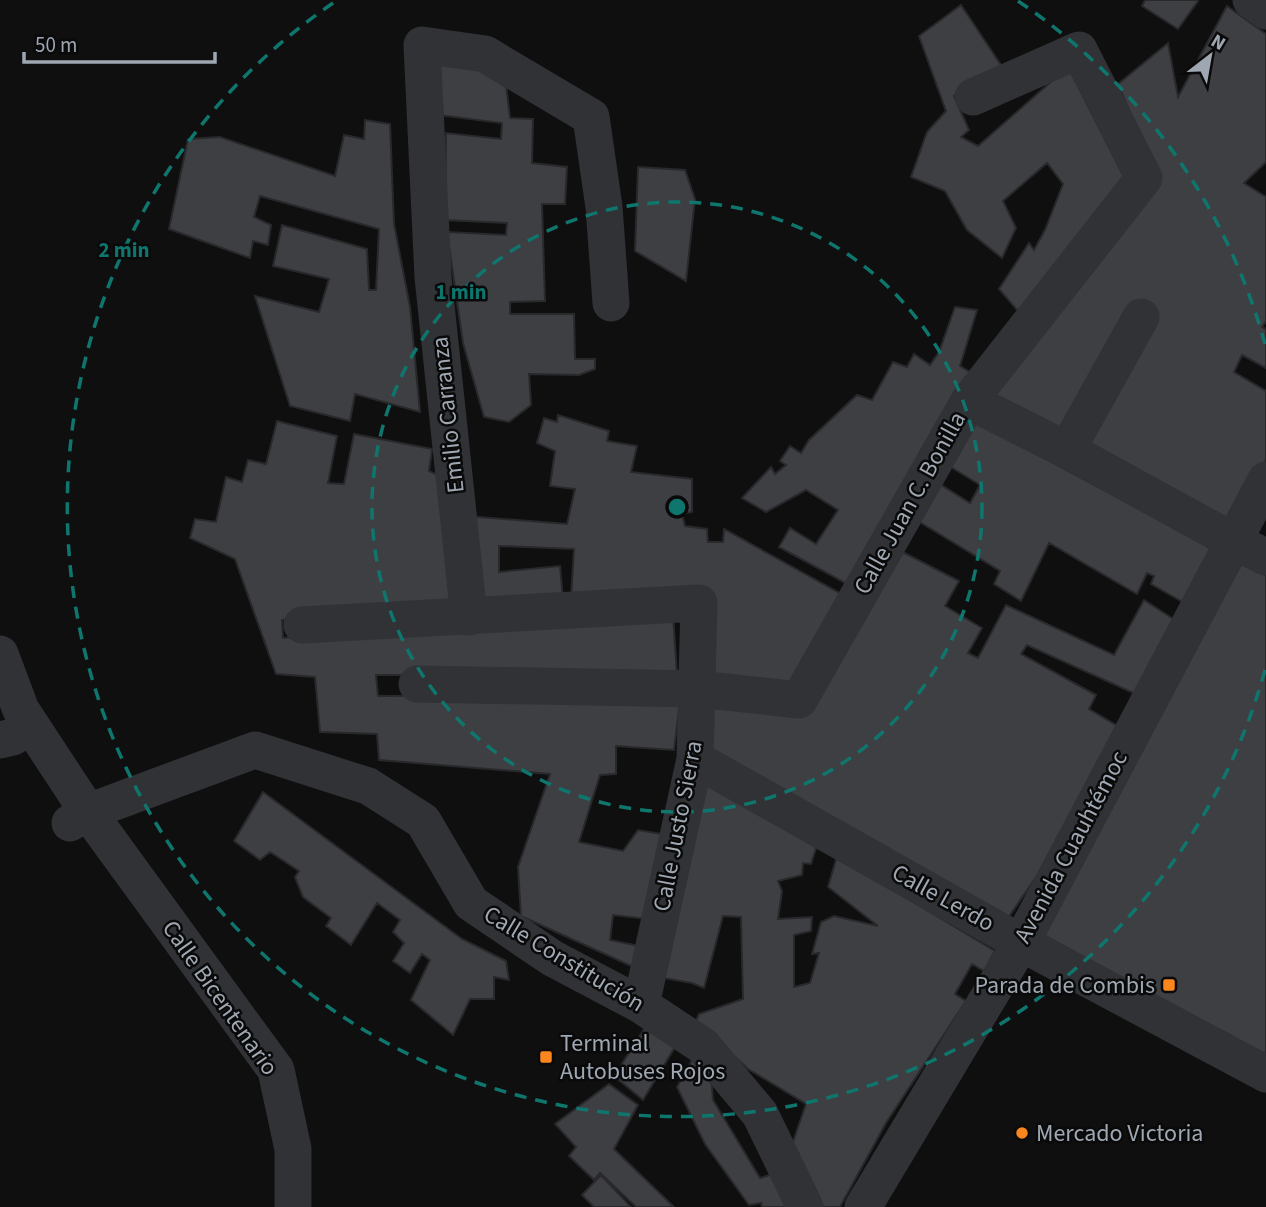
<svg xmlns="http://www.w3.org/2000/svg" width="1266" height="1207" font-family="'Source Sans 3',sans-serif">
  <rect width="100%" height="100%" fill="#0f0f10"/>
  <path fill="#3e3f43" stroke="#29292c" stroke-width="2" d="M1145,0H1197L1198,1L1178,29L1142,6Z
    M961,5L1001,65L954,96L969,130L961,137L978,146L1070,65L1129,181L1024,318L999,289L1029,243L1034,250L1045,230L1063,184L1047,163L1003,201L1016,228L1002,258L967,230L945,191L911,177L927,132L946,111L919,36Z
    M1227,6L1266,34V162L1244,183L1266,197V321L1262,327L1266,329V368L1242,355L1234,372L1266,391V460L1225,530L985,398L1156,175L1118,84L1168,43L1178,97Z
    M430,52L504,68L510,118L533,119L532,163L567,167L565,204H542L545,301L510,302V314H574L575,359H595V369L579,375L529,374L531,405L509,422L484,417L463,343L447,232L506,235L507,223L445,220L446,133L501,139L502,123L439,115Z
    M365,120L390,124L394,224L410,307L420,412L355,394L350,421L290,406L255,296L319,312L329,279L273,266L282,225L367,249L369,290H376L379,229L260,196L254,217L271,225L268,245L253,241L250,258L169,229L188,139L220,137L335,176L344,135L364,139Z
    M638,167L685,170L695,199L686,281L635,251Z
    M955,307L977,310L960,366L975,375L847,584L779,547L790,528L816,544L838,510L806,490L766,512L742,498L771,467L775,474L786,465L780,461L790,446L801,453L809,440L857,395L872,400L893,362L907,367L914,354L930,365L939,352Z
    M558,415L609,431L607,441L637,446L631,472L692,479V512L682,514L685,526L707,529L708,542H723L724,529L843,595L794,689L707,679L705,601L571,599L574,549L499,546V572L560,566L563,600L475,606L466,516L567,524L575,489L550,486L555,451L537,443L544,418L557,422Z
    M967,417L1217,550L1186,604L1151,584L1154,576L1147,573L1137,594L1049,543L1021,601L994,584L1000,571L908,515L930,478L970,503L980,485L941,461Z
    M277,421L337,436L328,483L344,484L354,434L432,449L429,471L444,478L462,605L282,620L283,638L398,628L673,614L677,675H376L378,696L681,694L674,750L616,746V774L600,775L579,842L623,851L638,830L668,835L648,919L613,915L610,940L644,947L638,969L521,916L518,867L550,774L379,760L377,734L320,732L315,677L276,674L235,559L190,538L195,519L216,522L226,477L242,482L248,460L266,464Z
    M891,546L959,581L945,606L982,628L968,653L978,658L1006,605L1114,655L1144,600L1178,622L1140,696L1027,645L1021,654L1096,695L1089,709L1121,728L1074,822L1008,918L706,753L712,700L803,711Z
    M1228,558L1266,575V1056L1032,929Z
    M702,781L817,845L811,864L803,863L802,875L778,881L782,891L778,919L812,917L811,931L794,935V987L810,983L819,953L812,954L821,922L834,916L878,926L828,887L837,856L995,951L984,971L972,964L955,994L966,1001L886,1123L840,1207H816L787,1159L806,1104L748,1069L696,1021L699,1014L743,999L741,917L723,916L704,988L692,983L652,976Z
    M263,792L462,939L506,961L509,980L494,977V999H470L453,1035L411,1000L430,960L422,954L410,973L393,961L404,943L393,932L400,920L377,903L351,945L326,926L331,918L303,897L295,877L299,871L270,852L260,860L234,841Z
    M646,1026L675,1047L643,1100L614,1076Z
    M692,1060L711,1076L713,1100L760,1178L780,1172L797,1207H762L761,1203L749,1205L705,1144L677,1087Z
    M609,1084L638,1105L614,1149L674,1207H636L600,1173L594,1180L569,1156L576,1147L555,1124Z
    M601,1175L631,1207H594L582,1195Z"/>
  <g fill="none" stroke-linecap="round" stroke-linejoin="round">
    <path stroke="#303235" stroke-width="37" d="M1251,0L1266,11
      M969,401L1067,450L1233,541L1266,557
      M1067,450L1141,317
      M469,617L433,277L422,45L485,54L591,117L604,207L611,303
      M302,625L699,603L695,759L641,1005
      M0,654L21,710L88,812L276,1070L293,1149V1207
      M417,684L698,689L799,700L969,401L1144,178L1079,50L973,97
      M0,740L13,737
      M695,759L1021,943L1266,1074
      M70,823L88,812L255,750L368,786L423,821L471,903L552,958L641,1005L703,1046L760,1114L805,1207
      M863,1207L1021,943L1266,480"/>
  </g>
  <g fill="none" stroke="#0f766e" stroke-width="3.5" stroke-dasharray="12 9">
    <circle cx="677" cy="507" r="305"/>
    <path d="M1265 670A610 610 0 1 1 336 1M1018 1A610 610 0 0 1 1265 344"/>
  </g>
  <g fill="#fa861d" stroke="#0a0a0b" stroke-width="2.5">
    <rect x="1162" y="978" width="14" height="14" rx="3.5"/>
    <rect x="539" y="1050" width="14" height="14" rx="3.5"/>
    <circle cx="1022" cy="1133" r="7"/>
  </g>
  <g text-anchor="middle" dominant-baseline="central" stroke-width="5" stroke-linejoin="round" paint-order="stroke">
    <g font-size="24" fill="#9fa8b2" stroke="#0a0a0b">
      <text transform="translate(448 415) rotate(-96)">Emilio Carranza</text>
      <text transform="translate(910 503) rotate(-61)">Calle Juan C. Bonilla</text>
      <text transform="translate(678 826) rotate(-79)">Calle Justo Sierra</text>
      <text transform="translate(1071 847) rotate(-62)">Avenida Cuauhtémoc</text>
      <text transform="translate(943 898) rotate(29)">Calle Lerdo</text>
      <text transform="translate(564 959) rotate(31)">Calle Constitución</text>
      <text transform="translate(220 998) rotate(55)">Calle Bicentenario</text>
    </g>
    <g font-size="24" fill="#9fa8b2" stroke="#0a0a0b" text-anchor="start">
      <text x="1155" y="985" text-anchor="end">Parada de Combis</text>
      <text x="560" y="1043">Terminal<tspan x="560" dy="28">Autobuses Rojos</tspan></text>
      <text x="1036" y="1133">Mercado Victoria</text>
    </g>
  </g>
  <circle cx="677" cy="507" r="10" fill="#0f766e" stroke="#0a0a0b" stroke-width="3.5"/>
  <g font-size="21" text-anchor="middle" font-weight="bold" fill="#0f766e" stroke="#0a0a0b" stroke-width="5" stroke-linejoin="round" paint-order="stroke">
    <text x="124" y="257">2 min</text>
    <text x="461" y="299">1 min</text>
  </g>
  <g transform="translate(1210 56) rotate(31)" stroke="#0a0a0b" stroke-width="5" paint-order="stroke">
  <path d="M0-5L12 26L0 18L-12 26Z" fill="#9fa8b2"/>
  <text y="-10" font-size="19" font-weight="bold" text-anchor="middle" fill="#9fa8b2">N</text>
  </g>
  <path d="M24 52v10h191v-10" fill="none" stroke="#9fa8b2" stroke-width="3.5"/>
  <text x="35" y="52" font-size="21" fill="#9fa8b2" stroke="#0a0a0b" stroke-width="5" paint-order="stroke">50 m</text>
</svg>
